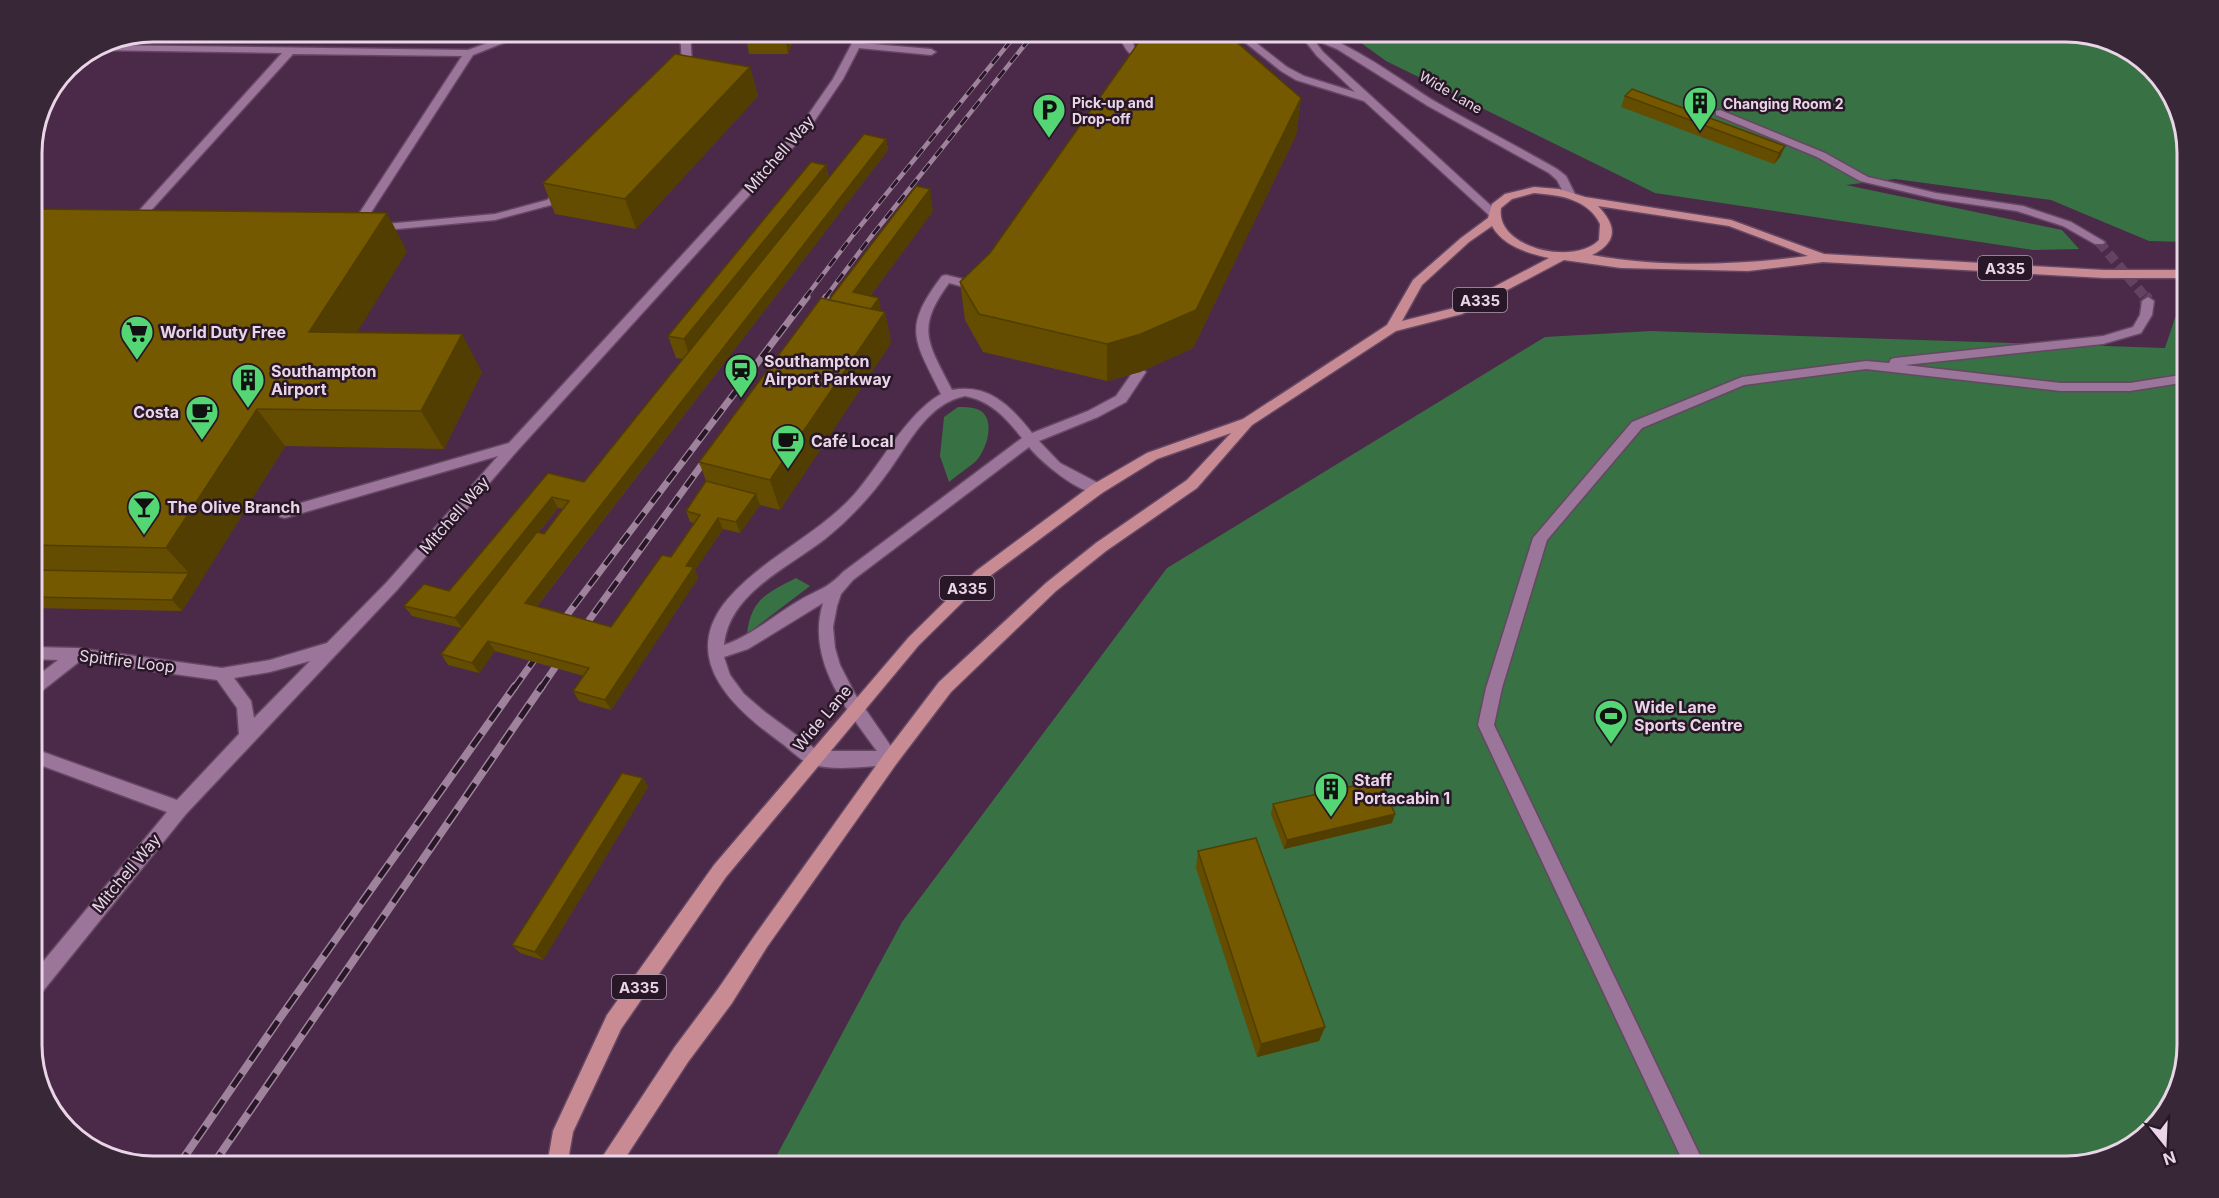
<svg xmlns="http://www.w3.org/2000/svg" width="2219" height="1198" font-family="Inter,sans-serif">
  <rect width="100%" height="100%" fill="#4b2949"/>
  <path fill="#387143" d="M1346,32H2066L2120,44L2167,86L2187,146V242L2149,241L2051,200L1895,179L1846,185L2062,230L2079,249L2033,250L1655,193L1386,61Z
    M2187,299V1045L2175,1099L2133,1146L2066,1166H771L902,922L1167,568L1545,337L1651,331L2165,348L2175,318Z
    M958,407C965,407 975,407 981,411C996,422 986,451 975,462C967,469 957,475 949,482L940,456L944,417Z
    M796,578L810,586L747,634C751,599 767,593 796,578Z"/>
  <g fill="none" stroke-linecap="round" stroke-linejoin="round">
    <path stroke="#634361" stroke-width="10" stroke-dasharray="10 5" stroke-linecap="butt" d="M2099,242L2146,298"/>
    <path stroke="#634361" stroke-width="14" stroke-dasharray="14 7" stroke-linecap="butt" d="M2144,297L2148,301"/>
    <g stroke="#644763" stroke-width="3">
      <path id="minor" d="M518,32H531L473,55L359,231L355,232L349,229L462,56L293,54L137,226H129L127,224L282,53L93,50L100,45L468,50Z
        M680,32H690L692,64L679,75L674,72L682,63Z
        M858,32H867L861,43L931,49L936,52L931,55L859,48L843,79L807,132L518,450L397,590L186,814L39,996L32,998V975L167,812L32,762V748L177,800L239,734L237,708L217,680L80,661L38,694L32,696V680L58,660L32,659V647L77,648L222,668L270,660L327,643L387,582L498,456L285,518L280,517L278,513L280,509L509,443L799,128L833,79ZM310,661L254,718L251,701L234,678L270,672Z
        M1120,32H1128L1135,48L1153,57V61C1135,63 1121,49 1120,32Z
        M1232,32H1242L1287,67L1304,76L1355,92L1317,56L1298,32C1333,28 1404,83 1436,102C1476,125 1517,146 1557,169L1566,176L1575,194L1569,197L1565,196L1557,180L1549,173L1428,106L1337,49L1313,39L1323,52L1500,214L1498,216H1490L1364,101L1296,80L1281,71Z
        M90,52L89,56L62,83L56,84L67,67Z
        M1720,110L1825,153L1868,177L1936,193L2023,206L2071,222L2105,242L2103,244H2095L2063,226L2017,211L1936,199L1860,181L1817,157L1716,115V111Z
        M565,185L571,188L555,204L495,220L375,231L369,228L375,225L495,214L547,200Z
        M946,275L983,284L985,287L979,291L949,283C915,329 928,343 952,390C988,383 1011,406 1032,433L1088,411L1116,396L1135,369L1140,368L1146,372L1126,402L1098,417L1039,441L1060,463L1102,485L1104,489L1102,493C1083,498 1040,461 1029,447L853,580L841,594L837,606L833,627L835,648L840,665L855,694L899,758L897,763L891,765C867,766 837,771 813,765C801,762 790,749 780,742C736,710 681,662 723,605C756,562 811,539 849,500C879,469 904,415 941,394C914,339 902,329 942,276ZM965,396C991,401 1006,418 1022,438L843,572C827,589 819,589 800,600C774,615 753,635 724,645C729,593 789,567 825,539C850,519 873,494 891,468C910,441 929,403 965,396ZM823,603C806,659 845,708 877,751H818L765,712L744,694L730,675L724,657L748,649Z
        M2148,297L2154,301L2152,315L2141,333L2103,344L1905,365L2061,383H2130L2187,374V382L2130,391H2061L1866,369L1744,385L1642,428L1547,540L1502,688L1494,725L1705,1166H1685L1478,725L1486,688L1533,538L1632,422L1742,377L1866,361L1889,363L1891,359L1895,358L2103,336L2133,327L2140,315L2142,301Z"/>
    </g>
    <g stroke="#644763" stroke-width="3">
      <path id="major" d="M1534,187L1559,189L1585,197L1731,220L1824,254L2104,270H2187V278H2104L1823,262L1748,271L1621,268L1564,260L1462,314L1396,331L1252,425L1197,488L1106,551L1056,591L951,692L897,763L767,947L732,1003L688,1062L620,1166H598L601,1159L674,1048L718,989L755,935L885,753L939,682L1046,583L1096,543L1187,480L1231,433L1157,459L1102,493L986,579L919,645L726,877L621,1029L573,1132L567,1166H547L553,1131L607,1015L714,865L909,637L976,571L1092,485L1147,453L1243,419L1387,325L1413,280L1461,238L1488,218L1492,204L1505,194ZM1534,193C1560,195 1588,199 1600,224L1599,240C1574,266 1495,248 1501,208L1512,199ZM1598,206L1729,226L1808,256C1737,265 1663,268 1592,255C1618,242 1617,226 1598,206ZM1492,226C1503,246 1527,253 1549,258L1454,308L1402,321L1422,285L1469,242Z"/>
    </g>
    <use href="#minor" fill="#9c759a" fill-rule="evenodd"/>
    <use href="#major" fill="#c98b93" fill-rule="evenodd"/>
    <g stroke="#9f839d" stroke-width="4.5">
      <path id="rail-far2" d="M805,298L853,235L1018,32
        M825,298L870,238L1035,32"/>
    </g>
    <g stroke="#9f839d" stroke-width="7">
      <path id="rail-far1" d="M815,312L826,297
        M558,627L807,297
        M579,634L711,452
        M514,688L542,649
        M541,688L565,653"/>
    </g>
    <g stroke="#9f839d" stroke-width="8">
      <path id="rail" d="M178,1166L282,1015L515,686
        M212,1166L542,686"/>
    </g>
    <use href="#rail-far2" stroke="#281827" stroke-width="3" stroke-dasharray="10" stroke-linecap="butt"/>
    <use href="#rail-far1" stroke="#281827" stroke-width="4.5" stroke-dasharray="13" stroke-linecap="butt"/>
    <use href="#rail" stroke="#281827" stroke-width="5" stroke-dasharray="16" stroke-linecap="butt"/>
  </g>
  <path fill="#644d00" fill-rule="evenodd" d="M751,32H794L795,36L788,54H749L747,43Z
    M750,67L758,96L636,229L555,214L543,183Z
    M1625,96L1785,146L1780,157L1774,164L1621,107Z
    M1301,98L1296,135L1193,348L1140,372L1107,381L983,352L965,320L960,282L990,253Z
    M886,139L888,150L537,606L611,627L671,557L694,523L690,522L686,511L706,481L699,462L829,300L933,211L870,296L881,311L885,312L891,343L780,510L760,505L740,533L723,529L695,570L698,578L611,710L579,701L573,691L584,676L495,651L479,673L448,665L441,654L461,628L412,616L404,606L449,591L548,473L584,482L683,359L676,358L668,336L826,165L829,179ZM558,508L563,509L544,534L539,532Z
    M32,209L407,251L356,333L482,372L444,449L285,446L182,611L32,608Z
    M643,778L648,787L543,960L520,953L512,945Z
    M1273,804L1392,823L1284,849L1271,814Z
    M1198,851L1325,1027L1319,1041L1257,1057L1196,868Z"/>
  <path fill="#513e00" d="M790,32H794L795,36L788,54L786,43Z
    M750,67L758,96L636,229L625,199Z
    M1301,98L1296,135L1193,348L1140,372L1107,381V344Z
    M886,139L888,150L531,613L525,603Z
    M1785,146L1780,157L1774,164L1779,153Z
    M826,165L830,187L691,361L684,339Z
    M930,189L933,211L857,313L853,292Z
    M387,213L407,251L334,370L309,332Z
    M879,298L882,316L885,312L891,343L780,510L770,480L866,316Z
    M462,334L482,372L444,449L421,411Z
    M257,409L285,446L182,611L172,600L189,573L166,548Z
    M756,494L760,505L740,533L736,522Z
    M552,497L558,508L462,628L455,618Z
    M718,518L723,529L695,570L698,578L611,710L605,700L686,566Z
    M488,641L495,651L479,673L472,663Z
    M643,778L648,787L543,960L535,952Z
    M1395,814L1392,823L1284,849L1287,840Z
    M1325,1027L1319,1041L1257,1057L1261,1044Z"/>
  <path fill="#745900" stroke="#513e00" stroke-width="1.5" d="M751,32H790L786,43H747Z
    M1146,32H1225L1301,98L1196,310L1141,334L1107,344L979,314L960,282L990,253Z
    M675,54L750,67L625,199L543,183Z
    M1632,89L1785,146L1779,153L1625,96Z
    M864,134L886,139L525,603L611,627L662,555L671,557L700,515L686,511L706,481L756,494L736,522L718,518L686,566L694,567L605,700L573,691L589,668L488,641L472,663L441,654L537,532L544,534L569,501L552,497L455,618L404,606L424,584L449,591L548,473L584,482Z
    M811,162L826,165L684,339L668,336Z
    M916,186L930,189L853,292L879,298L871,309L829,300Z
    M32,209L387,213L309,332L462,334L421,411L257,409L166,548L32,545Z
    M821,298L885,312L770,480L699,462Z
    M32,570L189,573L172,600L32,597Z
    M622,773L643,778L535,952L512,945Z
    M1380,780L1395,814L1287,840L1273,804Z
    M1256,838L1325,1027L1261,1044L1198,851Z"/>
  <defs>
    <g id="building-pin" transform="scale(1.725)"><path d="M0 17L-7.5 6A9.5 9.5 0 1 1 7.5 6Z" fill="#53d673" stroke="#281827"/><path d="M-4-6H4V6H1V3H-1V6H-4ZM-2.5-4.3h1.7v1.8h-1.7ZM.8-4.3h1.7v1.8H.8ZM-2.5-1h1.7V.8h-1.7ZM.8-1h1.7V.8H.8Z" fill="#111"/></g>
    <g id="parking-pin" transform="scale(1.725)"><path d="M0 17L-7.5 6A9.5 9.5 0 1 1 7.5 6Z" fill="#53d673" stroke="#281827"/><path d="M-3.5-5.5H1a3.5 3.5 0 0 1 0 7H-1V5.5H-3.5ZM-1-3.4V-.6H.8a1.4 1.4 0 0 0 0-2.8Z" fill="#111"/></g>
    <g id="supermarket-pin" transform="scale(1.725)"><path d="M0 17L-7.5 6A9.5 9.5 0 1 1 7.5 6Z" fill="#53d673" stroke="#281827"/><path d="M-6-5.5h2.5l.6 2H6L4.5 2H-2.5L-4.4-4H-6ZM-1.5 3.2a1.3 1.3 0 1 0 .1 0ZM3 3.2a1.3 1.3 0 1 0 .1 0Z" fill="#111"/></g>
    <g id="station-pin" transform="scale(1.725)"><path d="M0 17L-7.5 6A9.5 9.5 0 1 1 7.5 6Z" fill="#53d673" stroke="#281827"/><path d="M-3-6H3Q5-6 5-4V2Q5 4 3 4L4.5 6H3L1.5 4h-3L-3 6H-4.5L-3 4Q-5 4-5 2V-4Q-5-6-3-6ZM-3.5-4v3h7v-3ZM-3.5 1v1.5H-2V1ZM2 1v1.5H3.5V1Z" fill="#111"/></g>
    <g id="cafe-pin" transform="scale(1.725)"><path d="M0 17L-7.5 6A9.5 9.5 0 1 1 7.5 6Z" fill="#53d673" stroke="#281827"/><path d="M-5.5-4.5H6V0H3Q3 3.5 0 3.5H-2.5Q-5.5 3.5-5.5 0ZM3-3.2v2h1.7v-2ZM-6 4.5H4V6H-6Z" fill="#111"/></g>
    <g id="bar-pin" transform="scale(1.725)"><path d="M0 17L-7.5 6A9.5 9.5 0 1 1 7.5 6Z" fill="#53d673" stroke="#281827"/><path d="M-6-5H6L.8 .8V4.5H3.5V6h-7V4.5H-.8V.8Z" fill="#111"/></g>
    <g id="stadium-pin" transform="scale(1.725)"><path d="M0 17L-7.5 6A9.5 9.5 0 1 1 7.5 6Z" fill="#53d673" stroke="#281827"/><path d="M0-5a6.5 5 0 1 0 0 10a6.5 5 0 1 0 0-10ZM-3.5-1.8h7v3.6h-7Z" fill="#111"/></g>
  </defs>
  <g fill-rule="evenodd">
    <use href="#building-pin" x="1700" y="103"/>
    <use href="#parking-pin" x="1049" y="110"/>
    <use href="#supermarket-pin" x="137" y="332"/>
    <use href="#station-pin" x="741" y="370"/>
    <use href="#building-pin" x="248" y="380"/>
    <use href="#cafe-pin" x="202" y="412"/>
    <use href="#cafe-pin" x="788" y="441"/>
    <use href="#bar-pin" x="144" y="507"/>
    <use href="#stadium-pin" x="1611" y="716"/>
    <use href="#building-pin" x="1331" y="789"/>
  </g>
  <g text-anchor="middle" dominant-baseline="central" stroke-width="5" stroke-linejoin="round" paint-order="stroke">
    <g font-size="14" fill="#ead5e8" stroke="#281827">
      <text transform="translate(1451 92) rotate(30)">Wide Lane</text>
    </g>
    <g font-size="14" font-weight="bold" fill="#ead5e8" stroke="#281827" text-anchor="start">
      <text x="1072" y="102">Pick-up and<tspan x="1072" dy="16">Drop-off</tspan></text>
      <text x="1723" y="103">Changing Room 2</text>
    </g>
    <g fill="#281827" stroke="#b09cae" stroke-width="1.5">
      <rect x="1978" y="256" width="54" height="24" rx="4.5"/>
      <rect x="1453" y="288" width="54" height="24" rx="4.5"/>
      <rect x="940" y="576" width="54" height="24" rx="4.5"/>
      <rect x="612" y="975" width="54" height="24" rx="4.5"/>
    </g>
    <g font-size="15" font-weight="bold" fill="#ead5e8">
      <text x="2005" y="268">A335</text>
      <text x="1480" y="300">A335</text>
      <text x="967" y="588">A335</text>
      <text x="639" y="987">A335</text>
    </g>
    <g font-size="16" fill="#ead5e8" stroke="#281827">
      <text transform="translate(779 154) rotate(-49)">Mitchell Way</text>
      <text transform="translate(454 515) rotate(-49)">Mitchell Way</text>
      <text transform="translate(127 661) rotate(7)">Spitfire Loop</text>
      <text transform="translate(822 718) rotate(-50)">Wide Lane</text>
      <text transform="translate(126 873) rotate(-50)">Mitchell Way</text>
    </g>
    <g font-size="16" font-weight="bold" fill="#ead5e8" stroke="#281827" text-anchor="start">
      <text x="160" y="332">World Duty Free</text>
      <text x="764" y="361">Southampton<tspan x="764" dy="18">Airport Parkway</tspan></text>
      <text x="271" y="371">Southampton<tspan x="271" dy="18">Airport</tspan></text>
      <text x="179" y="412" text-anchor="end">Costa</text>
      <text x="811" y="441">Café Local</text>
      <text x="167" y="507">The Olive Branch</text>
      <text x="1634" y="707">Wide Lane<tspan x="1634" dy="18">Sports Centre</tspan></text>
      <text x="1354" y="780">Staff<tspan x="1354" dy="18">Portacabin 1</tspan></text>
    </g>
  </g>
  <path d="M0 0H2219V1198H0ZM153 42H2066A111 111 0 0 1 2177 153V1045A111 111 0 0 1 2066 1156H153A111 111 0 0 1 42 1045V153A111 111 0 0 1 153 42Z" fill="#382736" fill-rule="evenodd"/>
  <path fill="none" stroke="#ead5e8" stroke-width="3" d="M153 42H2066A111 111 0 0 1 2177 153V1045A111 111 0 0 1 2066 1156H153A111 111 0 0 1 42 1045V153A111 111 0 0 1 153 42Z"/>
  <g transform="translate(2165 1144) rotate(162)" stroke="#281827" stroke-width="4.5" paint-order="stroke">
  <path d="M0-4.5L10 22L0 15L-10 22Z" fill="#ead5e8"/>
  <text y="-9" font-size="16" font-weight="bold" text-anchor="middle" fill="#ead5e8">N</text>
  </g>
</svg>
